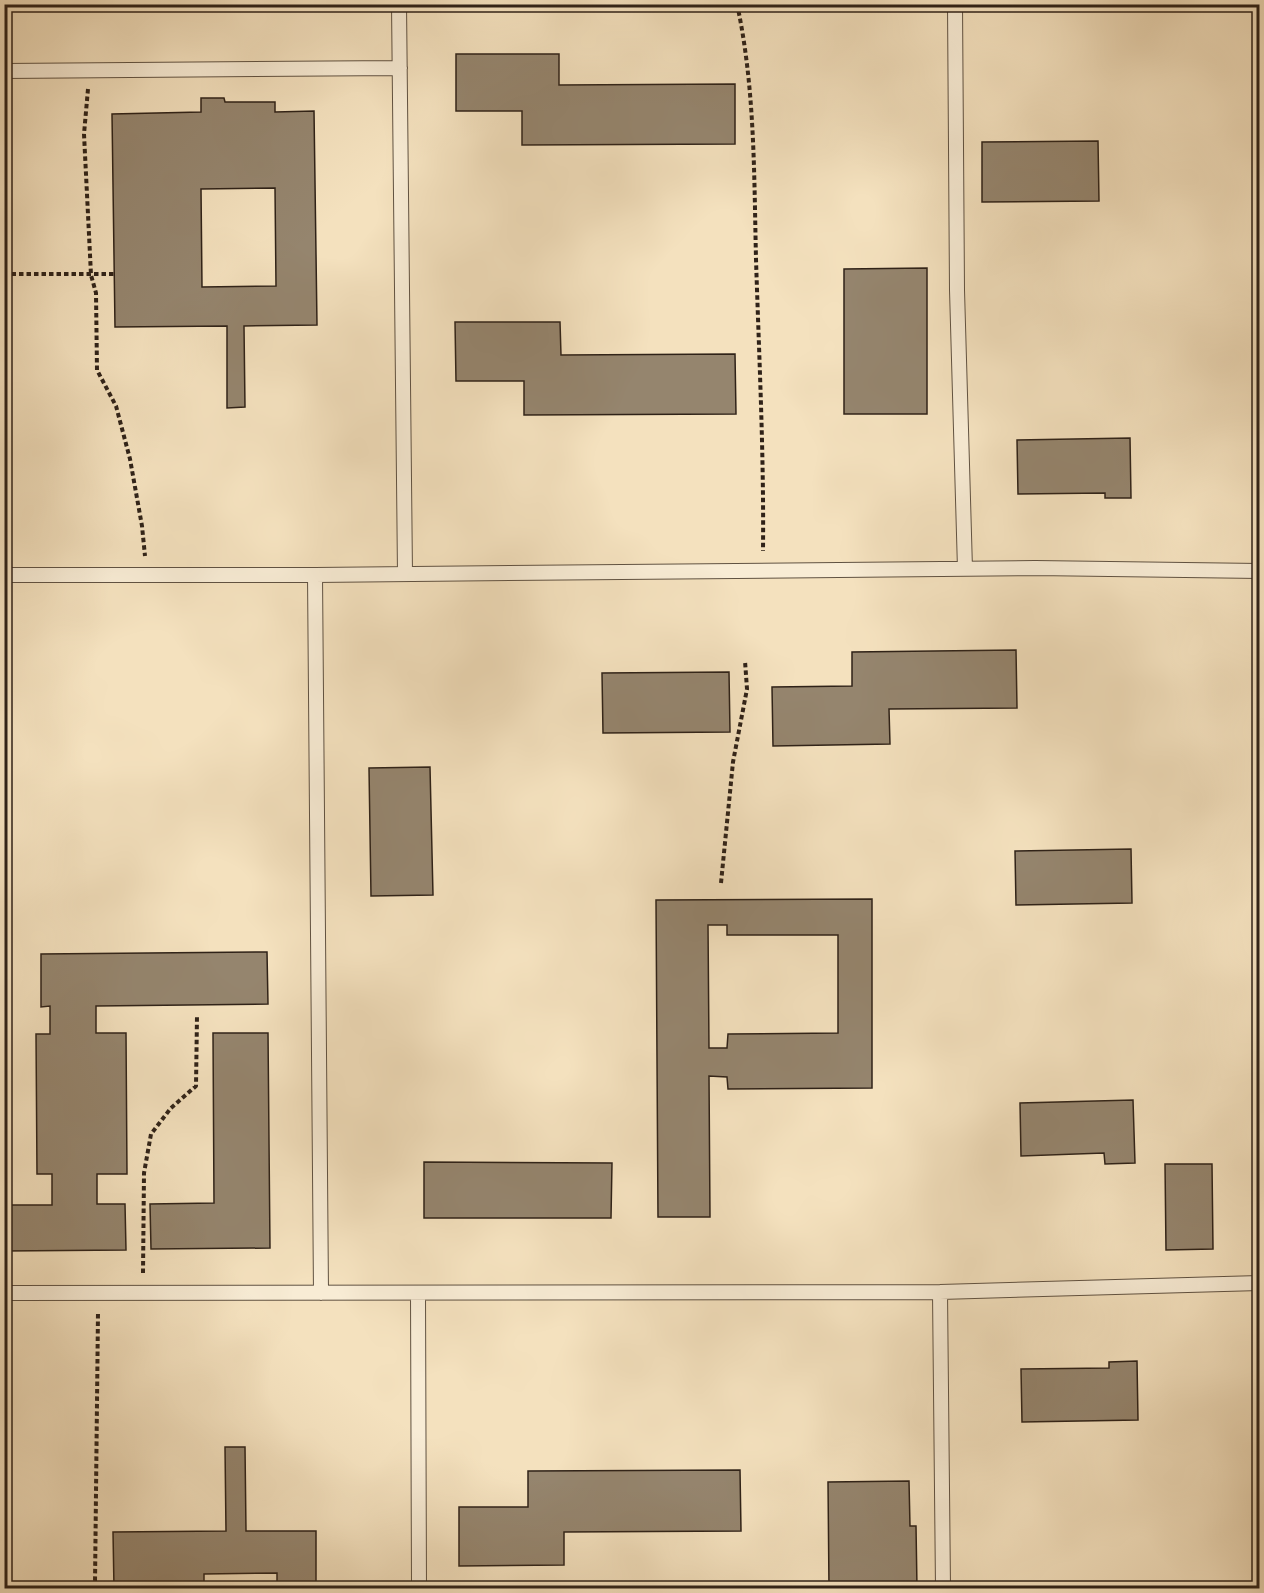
<svg xmlns="http://www.w3.org/2000/svg" width="1264" height="1593" font-family="'IM FELL Double Pica',serif">
  <rect width="100%" height="100%" fill="#f4e1be"/>
  <filter id="stains"><feTurbulence type="fractalNoise" baseFrequency=".00333" numOctaves="4"/><feColorMatrix values="0 0 0 0 .2 0 0 0 0 .09 0 0 0 0 .02 0 0 0 .5 -.17"/></filter>
  <radialGradient id="worn" r=".72"><stop offset=".6" stop-color="#630" stop-opacity="0"/><stop offset="1" stop-color="#630" stop-opacity=".3"/></radialGradient>
  <path fill="#95856e" stroke="#2f2218" stroke-width="1.5" fill-rule="evenodd" d="M456,54H559V85L735,84V144L522,145V111H456Z
    M201,98H224L225,102H275V112L314,111L317,325L244,326L245,407L227,408V326L115,327L112,114L201,112ZM275,188L276,286L202,287L201,189Z
    M1098,141L1099,201L982,202V142Z
    M927,268V414H844V269Z
    M455,322H560L561,355L735,354L736,414L524,415V381H456Z
    M1130,438L1131,498H1105V493L1018,494L1017,440Z
    M1016,650L1017,708L889,709L890,744L773,746L772,687L852,686V652Z
    M729,672L730,732L603,733L602,673Z
    M430,767L433,895L371,896L369,768Z
    M1131,849L1132,903L1016,905L1015,851Z
    M872,899V1088L728,1089L727,1077L709,1076L710,1217H658L656,900ZM708,925H727V935H838V1033L728,1034L727,1048H709Z
    M267,952L268,1004L96,1006V1033H126L127,1174H97V1204H125L126,1250L4,1251V1205H52V1174H37L36,1034H50V1006L41,1007V954Z
    M213,1033H268L270,1248L151,1249L150,1204L214,1203Z
    M1133,1100L1135,1163L1105,1164L1104,1153L1021,1156L1020,1103Z
    M424,1162L612,1163L611,1218H424Z
    M1165,1164H1212L1213,1249L1166,1250Z
    M1137,1361L1138,1420L1022,1422L1021,1369L1109,1368V1362Z
    M225,1447H245L246,1531H316V1588H277V1573L204,1574V1588H114L113,1532L226,1531Z
    M740,1470L741,1531L564,1532V1565L459,1566V1507H528V1471Z
    M909,1481L910,1526H916L917,1588H829L828,1482Z"/>
  <g fill="none" stroke-linecap="round" stroke-linejoin="round">
    <g stroke="#605242" stroke-width="16">
      <path id="service" d="M399,4L405,574
        M955,4L957,290L965,569
        M4,71L400,68
        M4,575H315L1035,568L1260,571
        M315,575L321,1293
        M940,1292L943,1588
        M4,1293L940,1292L1260,1283
        M418,1293L419,1588"/>
    </g>
    <path stroke="#2f2218" stroke-width="4" stroke-dasharray="4.5 3" stroke-linecap="butt" d="M737,4C755,87 754,174 756,259C759,356 764,454 763,551
      M88,89L84,134L91,275L96,293L97,370L116,406L130,459L142,526L145,556
      M4,274H114
      M721,883L733,762L747,689L745,661
      M143,1273L144,1173L151,1134L171,1108L196,1086L197,1016
      M93,1588L95,1583L98,1312"/>
    <use href="#service" stroke="#f8ecd5" stroke-width="14"/>
  </g>
  <rect width="1264" height="1593" fill="none" stroke="#f4e1be" stroke-width="24"/>
  <rect x="6" y="6" width="1252" height="1581" fill="none" stroke="#2f2218" stroke-width="3"/>
  <rect x="12" y="12" width="1240" height="1569" fill="none" stroke="#2f2218" stroke-width="1.5"/>
  <rect width="100%" height="100%" filter="url(#stains)"/>
  <rect width="100%" height="100%" fill="url(#worn)"/>
</svg>
